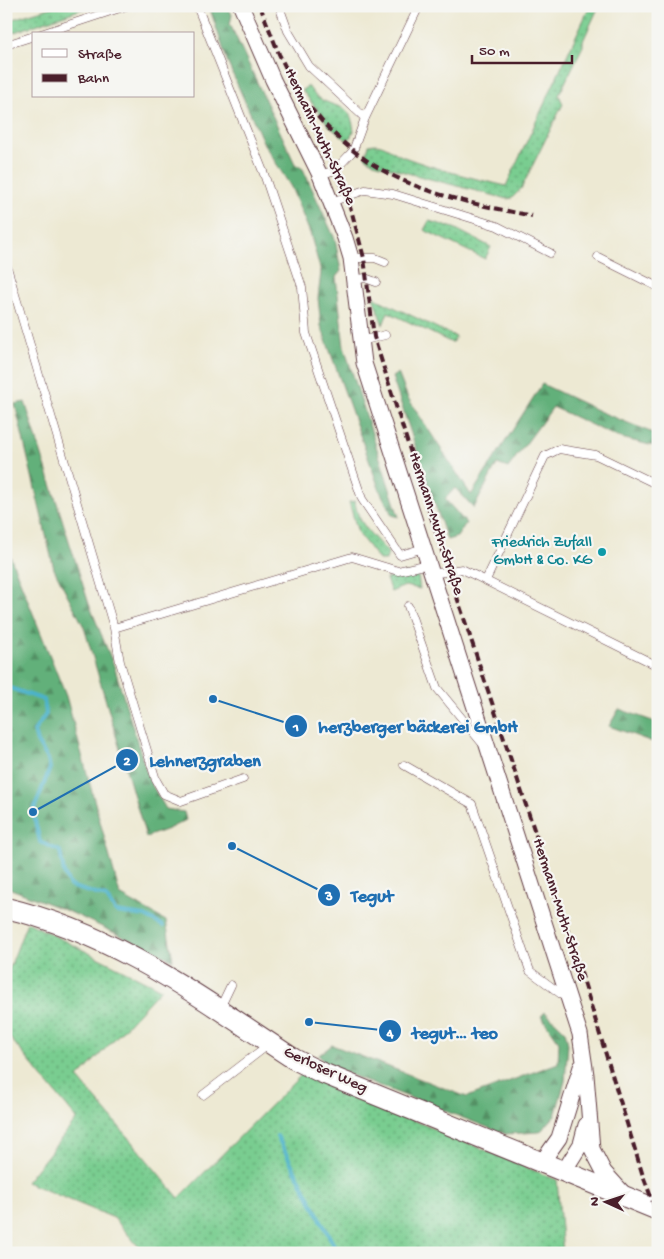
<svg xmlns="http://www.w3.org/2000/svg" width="664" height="1259" font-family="'Gochi Hand',sans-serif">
  <defs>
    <pattern id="grass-dots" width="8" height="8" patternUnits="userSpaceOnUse" patternTransform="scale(1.25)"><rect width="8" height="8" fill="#79cd90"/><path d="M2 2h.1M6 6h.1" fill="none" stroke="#65a676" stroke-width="1.8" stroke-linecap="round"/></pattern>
    <pattern id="forest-firs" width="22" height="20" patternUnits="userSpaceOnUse" patternTransform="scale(1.25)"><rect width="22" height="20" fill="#62b07a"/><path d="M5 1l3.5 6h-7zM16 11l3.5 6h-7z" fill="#538f64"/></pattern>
  </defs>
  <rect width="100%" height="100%" fill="#f6f6f2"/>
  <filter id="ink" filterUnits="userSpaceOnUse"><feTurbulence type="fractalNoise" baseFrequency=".02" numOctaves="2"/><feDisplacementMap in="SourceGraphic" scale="10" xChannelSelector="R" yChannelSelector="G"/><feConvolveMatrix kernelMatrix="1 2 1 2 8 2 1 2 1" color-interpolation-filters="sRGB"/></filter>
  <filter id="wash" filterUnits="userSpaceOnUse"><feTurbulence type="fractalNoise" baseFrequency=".0096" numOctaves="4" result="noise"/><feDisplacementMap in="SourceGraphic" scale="20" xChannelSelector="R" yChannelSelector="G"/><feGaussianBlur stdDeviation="1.12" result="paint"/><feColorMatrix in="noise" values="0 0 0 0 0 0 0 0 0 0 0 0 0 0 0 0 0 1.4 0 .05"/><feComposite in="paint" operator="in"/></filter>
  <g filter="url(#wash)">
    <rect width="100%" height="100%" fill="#ede9d3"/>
    <path fill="url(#grass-dots)" stroke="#62765e" d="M56,6H91L6,35V21Z
      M590,6H599L583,41V46L559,95L563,104L521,189L512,198L507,199L411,174L374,163L365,157L369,145C384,141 391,152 404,157C436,169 472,178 506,186Z
      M308,86C311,90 315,96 319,98C340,111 350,101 354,131L348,141L330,127L302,90Z
      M429,221L454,228L491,247L485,259L424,230Z
      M373,297L456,337L452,343L388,312L383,325Z
      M355,501C357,524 374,536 388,553L386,560H379L358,533L349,502Z
      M406,573L418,576L420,589L405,586L391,592L386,579Z
      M27,922L161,989L78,1078L179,1198L302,1074L557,1180L563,1253H144L114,1218L26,1182L77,1119L6,1033V978Z"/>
    <path fill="url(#forest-firs)" stroke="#566852" d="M209,6H228L232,15L230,24L295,164L303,169L335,239L341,271L336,277L344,347L399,517L392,515L380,491L321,326L318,298L321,272L310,233L291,187L264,144L229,66Z
      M398,373L408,398L471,495L542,384L601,412L658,435V447L617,437L553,407L508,468L497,464L474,508L455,488L445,499L466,523L457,537L447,540L392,377Z
      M25,402L89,604L114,666L149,780L166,809L184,812L186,820L168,829L146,837L84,627L54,569L15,404Z
      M6,546L66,696L120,895L166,921L173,960L70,912L6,887Z
      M619,709L658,723V744L609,726Z
      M545,1012L565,1031L568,1044L565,1081L555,1116L540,1132L505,1134L325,1065L319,1055L332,1045L467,1097L558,1063L559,1042L541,1016Z"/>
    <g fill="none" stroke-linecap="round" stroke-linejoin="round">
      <path stroke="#4cb2ca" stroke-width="4" d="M6,684L10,688L44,700L46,714L34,731L37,742L48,759L50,768L33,812L40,842L60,851L64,873L70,886L106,897L116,912L145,916L163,926
        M277,1136L338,1253"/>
    </g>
  </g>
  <g filter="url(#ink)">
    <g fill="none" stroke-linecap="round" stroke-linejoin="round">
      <g stroke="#623d44" stroke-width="9">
        <path id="lane" d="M197,6L264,174L302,287L306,333L362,499L400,555L424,548
          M279,6L288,31L309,66L365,118
          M41,34L126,6
          M6,45L34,36
          M320,175L335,170L353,151L365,118L419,6
          M331,202L365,190L393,194L497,226L550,253
          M598,257L658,287
          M351,258H375L385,262
          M6,264L114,628L120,662L156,780L164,794L181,801L243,779
          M353,280L365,278L376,282
          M361,341L385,335
          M432,574L462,569L658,666
          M486,580L545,456L559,449L596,455L658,485
          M408,606L437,688L482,743
          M114,628L352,557L398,571L429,564
          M404,765L472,804L530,971L565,997
          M220,1008L231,985
          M203,1095L268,1045"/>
      </g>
      <g stroke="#623d44" stroke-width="17">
        <path id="street" d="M241,6L273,80L320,175L345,238L351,258L364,363L580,1034L586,1075L592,1149L604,1172L625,1195
          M542,1162L559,1138L581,1067
          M564,1171L581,1144L586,1125"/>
      </g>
      <g stroke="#623d44" stroke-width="22">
        <path id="secondary" d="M6,908C117,934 202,999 294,1059L320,1072L658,1210"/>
      </g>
      <use href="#lane" stroke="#fff" stroke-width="8"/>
      <use href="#street" stroke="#fff" stroke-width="15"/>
      <use href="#secondary" stroke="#fff" stroke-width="20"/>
      <path stroke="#4a1f2b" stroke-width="4" stroke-dasharray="8 4" stroke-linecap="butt" d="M260,6L279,54L340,180L352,213L364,258L374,337L448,570L575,953L643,1176L658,1215
        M310,107C371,184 440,197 532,216"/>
    </g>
  </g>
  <circle fill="#0f9aa8" stroke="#f6f6f2" stroke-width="2" cx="602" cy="552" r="5"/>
  <g text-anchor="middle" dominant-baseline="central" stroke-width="4.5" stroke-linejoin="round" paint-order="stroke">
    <g font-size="16" fill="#4a1f2b" stroke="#f6f6f2">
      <text transform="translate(319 137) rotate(65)">Hermann-Muth-Straße</text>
      <text transform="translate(435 524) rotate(72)">Hermann-Muth-Straße</text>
      <text transform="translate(559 910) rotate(72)">Hermann-Muth-Straße</text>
      <text transform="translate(325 1071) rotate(25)">Gerloser Weg</text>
    </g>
    <g font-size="16" fill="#0d838f" stroke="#f6f6f2" text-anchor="end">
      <text x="592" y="543">Friedrich Zufall<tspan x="592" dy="18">GmbH &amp; Co. KG</tspan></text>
    </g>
  </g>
  <path fill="none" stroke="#1f6fb2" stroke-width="2" d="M213 699L296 726M33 812L127 760M232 846L329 895M309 1022L390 1031"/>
  <g fill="#1f6fb2" stroke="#f6f6f2" stroke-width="2">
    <circle cx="213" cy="699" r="5"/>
    <circle cx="33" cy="812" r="5"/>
    <circle cx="232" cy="846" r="5"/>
    <circle cx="309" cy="1022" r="5"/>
    <circle cx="296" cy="726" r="12"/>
    <circle cx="127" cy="760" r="12"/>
    <circle cx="329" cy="895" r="12"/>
    <circle cx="390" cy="1031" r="12"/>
  </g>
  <g font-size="15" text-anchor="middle" font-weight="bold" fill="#fff">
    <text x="296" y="731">1</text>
    <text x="127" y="765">2</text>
    <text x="329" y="900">3</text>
    <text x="390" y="1037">4</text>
  </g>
  <g font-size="18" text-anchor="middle" font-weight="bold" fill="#1f6fb2" stroke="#f6f6f2" stroke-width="4.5" stroke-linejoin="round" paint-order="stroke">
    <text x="418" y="732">herzberger bäckerei GmbH</text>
    <text x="205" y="766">Lehnerzgraben</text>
    <text x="372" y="901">Tegut</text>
    <text x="455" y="1038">tegut… teo</text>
  </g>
  <rect width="664" height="1259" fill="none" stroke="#f6f6f2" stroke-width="25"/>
  <rect x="32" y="32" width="162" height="65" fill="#f6f6f2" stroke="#b1a0a2"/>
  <rect x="42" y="49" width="25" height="8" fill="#ffffff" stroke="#b1a0a2"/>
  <text x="78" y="58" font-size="15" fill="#4a1f2b">Straße</text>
  <rect x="42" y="74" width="25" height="8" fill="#4a1f2b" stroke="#b1a0a2"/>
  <text x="78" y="82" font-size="15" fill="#4a1f2b">Bahn</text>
  <g transform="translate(606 1202) rotate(273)" stroke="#f6f6f2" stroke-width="4" paint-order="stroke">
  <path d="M0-4L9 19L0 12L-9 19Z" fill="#4a1f2b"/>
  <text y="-8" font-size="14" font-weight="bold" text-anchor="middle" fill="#4a1f2b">N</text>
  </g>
  <path d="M472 55v8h100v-8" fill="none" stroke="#4a1f2b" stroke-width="2.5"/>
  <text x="479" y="55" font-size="15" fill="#4a1f2b" stroke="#f6f6f2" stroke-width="4" paint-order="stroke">50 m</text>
</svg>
